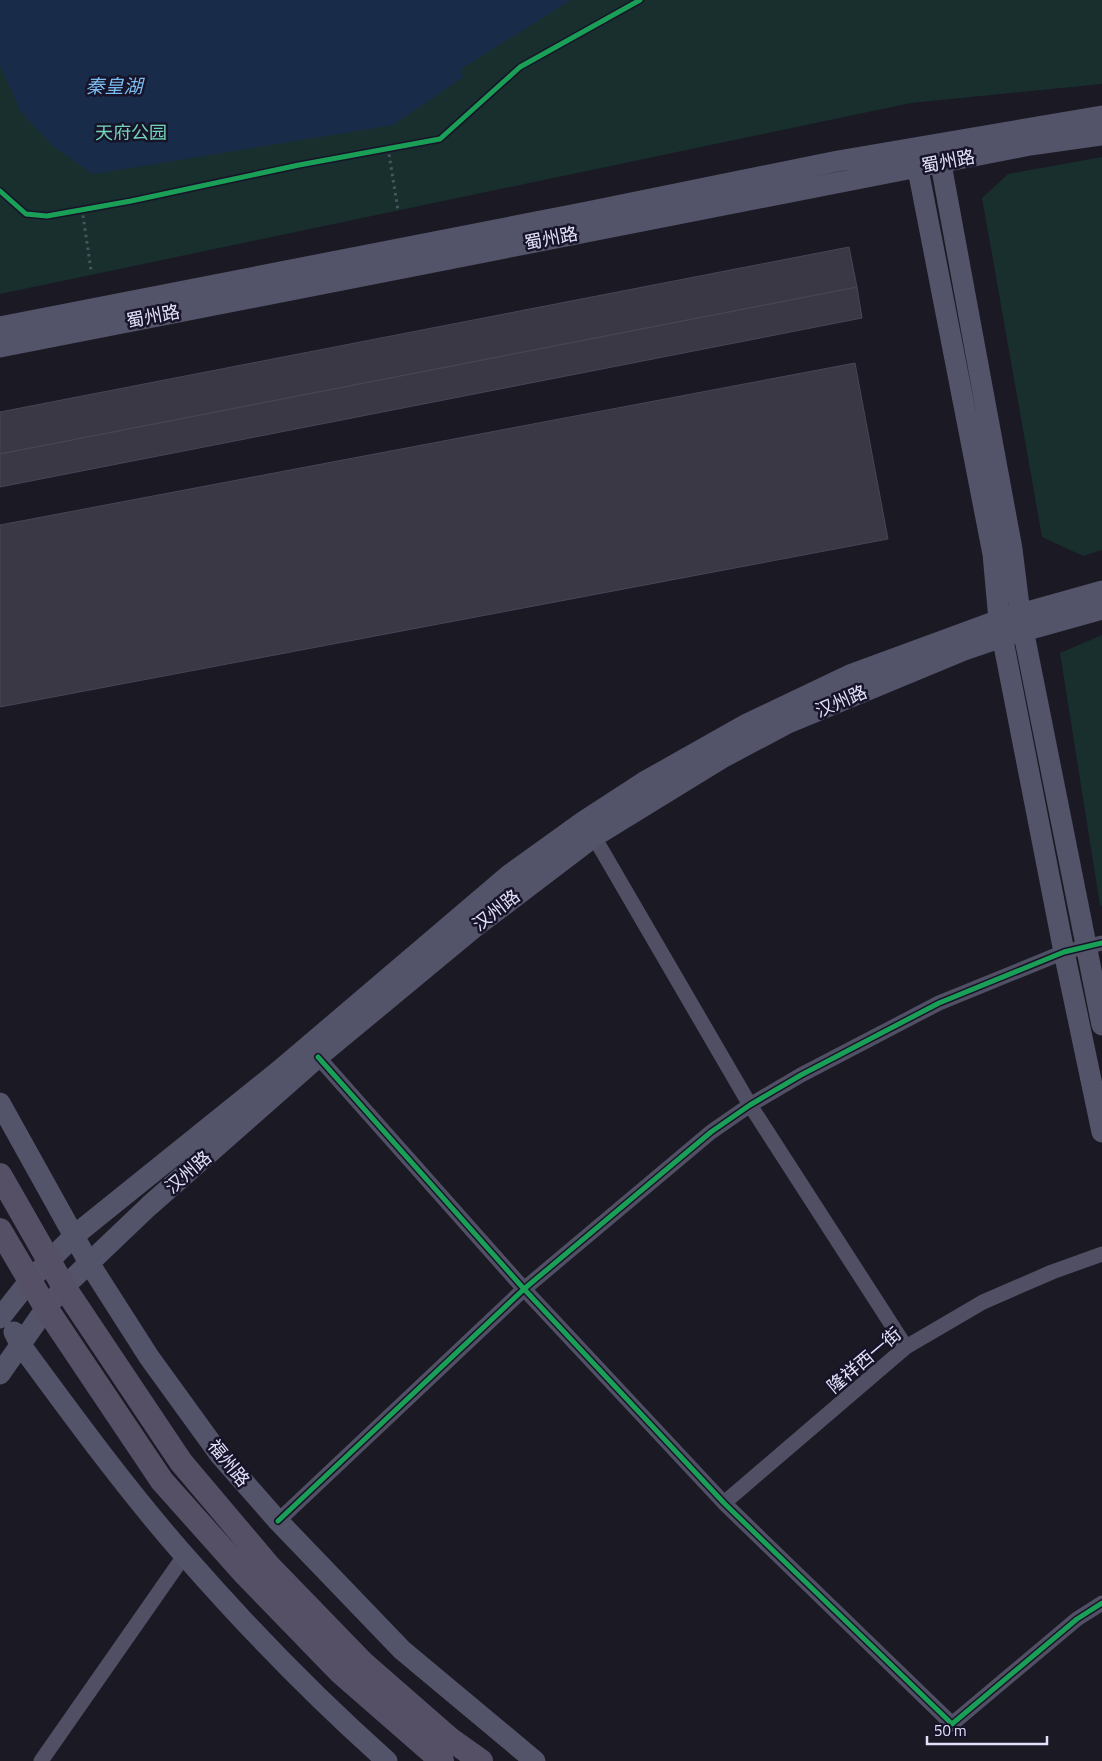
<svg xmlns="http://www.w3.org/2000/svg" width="1102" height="1761" font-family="'Titillium Web','Noto Sans SC',sans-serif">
  <rect width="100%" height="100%" fill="#1a1924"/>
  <path fill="#182f2e" d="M0,0H1102V84L911,103L0,294Z
    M1102,157V550L1083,556L1042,537L982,198L1008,174Z
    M1102,635V906L1100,905L1060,653Z"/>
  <path fill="#182c4a" d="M0,0H571L461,69L463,77L393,125L93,174L53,146L21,112L0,65Z"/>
  <path fill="#3a3845" stroke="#474556" d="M849,247L857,287L0,454V412Z
    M857,287L862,318L0,487V454Z
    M855,363L888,539L0,707V525Z"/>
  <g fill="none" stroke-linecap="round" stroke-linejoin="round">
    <path stroke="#4a5460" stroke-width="3" stroke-dasharray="2.5 4" stroke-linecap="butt" d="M388,148L398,210
      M82,209L91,270"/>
    <path stroke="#504f63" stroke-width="15" d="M590,830L750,1105L906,1347
      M318,1057L524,1289L724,1503L952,1724L1077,1619L1102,1603
      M724,1503L906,1347L983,1302L1052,1272L1102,1254
      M278,1521L524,1289L711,1132L750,1105L801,1075L939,1003L1064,952L1102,943
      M41,1761L184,1556"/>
    <path stroke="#535369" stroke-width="21" d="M938,148L1012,549L1020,614L1102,1025
      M915,154L993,554L999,620L1064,952L1102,1132
      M0,327L587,212L838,161L1102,116
      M0,347L1030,145L1102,135
      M0,1103L89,1263L149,1357L220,1455L278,1521L402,1650L535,1761
      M0,1318L30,1280L75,1235L280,1070L509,875L584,821L644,782L747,724L852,674L999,620L1102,591
      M14,1332L20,1344C73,1416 126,1489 185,1556C248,1628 315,1697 387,1761
      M0,1374L46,1308L64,1287L149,1206L318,1057L475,927L595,836L722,758L788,723L964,650L1002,637L1102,609"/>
    <path stroke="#565067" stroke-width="24" d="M0,1175L64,1287L181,1462L268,1565L363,1663L450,1739L481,1761
      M0,1230L46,1308L162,1481L245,1574L340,1672L442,1761"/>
    <g stroke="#171429" stroke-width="8">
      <path id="cycleway" d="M0,191L26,214L47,216L131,201L299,165L440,139L520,67L640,0
        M318,1057L524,1289L724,1503L952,1724L1077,1619L1102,1603
        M278,1521L524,1289L711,1132L750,1105L801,1075L939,1003L1064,952L1102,943"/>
    </g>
    <use href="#cycleway" stroke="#1a9f57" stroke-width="5"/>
  </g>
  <g text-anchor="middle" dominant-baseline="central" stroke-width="5" stroke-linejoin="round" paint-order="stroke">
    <g font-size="18" fill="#73d4b9" stroke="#171429">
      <text x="131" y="132">天府公园</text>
    </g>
    <g font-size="18" fill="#e2e0fb" stroke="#171429">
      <text transform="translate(948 161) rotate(-11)">蜀州路</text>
      <text transform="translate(551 238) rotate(-11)">蜀州路</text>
      <text transform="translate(153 316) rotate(-11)">蜀州路</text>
      <text transform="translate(841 701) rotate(-23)">汉州路</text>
      <text transform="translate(496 910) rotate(-38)">汉州路</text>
      <text transform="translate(188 1172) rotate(-41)">汉州路</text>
      <text transform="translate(864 1360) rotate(-40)">隆祥西一街</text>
      <text transform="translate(229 1463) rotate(51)">福州路</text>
    </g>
    <g font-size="19" font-style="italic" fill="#7abcef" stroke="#171429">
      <text x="114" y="85">秦皇湖</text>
    </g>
  </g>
  <path d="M927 1736v8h120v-8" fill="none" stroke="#e2e0fb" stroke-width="2.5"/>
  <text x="934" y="1736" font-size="15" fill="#e2e0fb" stroke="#171429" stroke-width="4" paint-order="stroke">50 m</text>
</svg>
